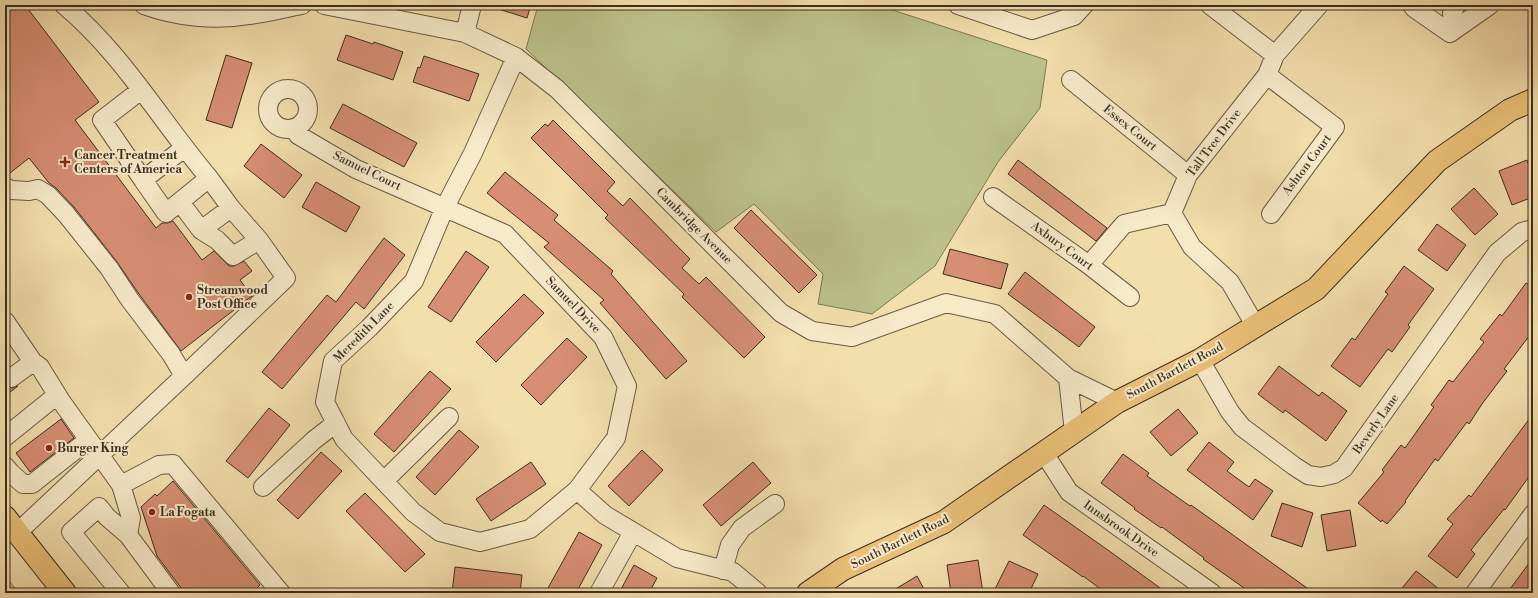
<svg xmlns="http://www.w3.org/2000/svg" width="1538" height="598" font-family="'Libre Bodoni',serif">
  <rect width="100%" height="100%" fill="#f3dfac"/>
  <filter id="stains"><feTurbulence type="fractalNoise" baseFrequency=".005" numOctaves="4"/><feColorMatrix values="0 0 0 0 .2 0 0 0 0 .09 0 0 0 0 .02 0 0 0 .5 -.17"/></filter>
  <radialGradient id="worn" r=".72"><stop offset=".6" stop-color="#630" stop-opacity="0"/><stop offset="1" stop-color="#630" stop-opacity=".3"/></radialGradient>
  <path fill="#bbc189" stroke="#7b7856" d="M176,5H244L199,9Z
    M538,5H877L1047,60L1040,108L998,162L935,266L872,314L818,304L823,274L754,204L716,232L526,49Z
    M5,576L19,593H5Z"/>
  <path fill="#d78e73" stroke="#3b2e22" d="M5,5H25L99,102L75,120L156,228L162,223H168L173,221L202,260L214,251L229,266H234L244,261L252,271L240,280L252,296L181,351L139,294L117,262L74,207L56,188L49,183L29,158L5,177Z
    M493,5H531L527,18L492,7Z
    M346,35L373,44L374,42L403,52L393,80L337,60Z
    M226,55L252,63L232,128L206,120Z
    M424,56L479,74L469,101L413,82L418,67L420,68Z
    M343,104L417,143L404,167L330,128Z
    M553,120L615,182L607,191L623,206L630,198L690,259L682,268L699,284L706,277L765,337L744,358L682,297L684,294L605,218L608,215L531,138L545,124L548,126Z
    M261,144L302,175L284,198L244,166Z
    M1018,160L1107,228L1096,241L1008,174Z
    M1527,160L1533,174V197L1512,205L1499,171Z
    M505,172L558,215L554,220L613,271L611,274L687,361L666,379L600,303L604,300L544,247L549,243L487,193Z
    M316,182L360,207L346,232L302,207Z
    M1474,188L1498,214L1475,235L1451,209Z
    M751,210L817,275L799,293L734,228Z
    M1437,224L1466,245L1447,271L1418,250Z
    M384,238L405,255L364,309L356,302L282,389L262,372L327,295L336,302Z
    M950,249L1008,264L1001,289L943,274Z
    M466,251L489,267L451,322L428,307Z
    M1404,266L1434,289L1408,325L1410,327L1392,352L1388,349L1360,387L1331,366L1352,338L1355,340L1388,294L1385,292Z
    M1025,272L1095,327L1079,347L1008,294Z
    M1526,283L1533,287V331L1504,369L1507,371L1482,404L1469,424L1467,422L1438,461L1435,459L1405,501L1406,502L1387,524L1382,520L1381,522L1358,503L1384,472L1382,470L1401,445L1405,448L1434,407L1431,405L1449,380L1453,382L1484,342L1480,339L1500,314L1502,316Z
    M524,294L544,313L496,362L476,342Z
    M567,338L587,357L541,405L521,385Z
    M1279,366L1319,396L1322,392L1347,411L1326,441L1285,410L1283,413L1258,394Z
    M430,371L451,389L394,452L374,434Z
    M5,386L12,388L18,386L5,396Z
    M269,408L290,425L248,478L226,461Z
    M1178,409L1198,433L1171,456L1150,432Z
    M1533,414V471L1505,510L1504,509L1471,550L1475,554L1457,578L1428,556L1453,524L1447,519L1469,495L1471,497Z
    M61,419L74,438L30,472L16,453Z
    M459,430L479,447L435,495L416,477Z
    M1209,442L1234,462L1227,471L1249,487L1255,479L1273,491L1253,520L1187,470Z
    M642,450L663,470L629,506L608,486Z
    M321,452L342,471L298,519L277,500Z
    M1123,454L1149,473L1147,476L1190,506L1191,505L1314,593H1251L1203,559L1204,558L1162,527L1161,528L1134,509L1135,508L1101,483Z
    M531,462L546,484L491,521L476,499Z
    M753,462L771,483L721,526L703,505Z
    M173,481L260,585L252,593H185L157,556L141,507L155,494L157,496Z
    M365,493L425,554L405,572L346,511Z
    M1282,503L1313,513L1302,547L1271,536Z
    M1044,505L1112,553L1167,593H1106L1083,576V577L1023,535Z
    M1350,510L1356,546L1327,551L1321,515Z
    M579,532L602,545L576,593H557L548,588Z
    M1533,558V593H1507Z
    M978,560L983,593H951L947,565Z
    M1009,561L1038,574L1029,593H993Z
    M634,565L657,578L649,593H619Z
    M455,567L522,575L520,593H452Z
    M1416,571L1420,574L1444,593H1398Z
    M917,576L926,593H889Z"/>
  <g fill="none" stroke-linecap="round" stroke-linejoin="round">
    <g stroke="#695a44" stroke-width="20">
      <path id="minor" d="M64,5C121,52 161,121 209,178
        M144,5C177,17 215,21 250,15C268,13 285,8 302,5
        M324,5L465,33L516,57L557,89L781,313L812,331L852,337L946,303L995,314L1068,378L1117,402
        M958,5L1032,30L1074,16L1084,5
        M1210,5L1275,55
        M1412,5L1414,8L1450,33L1490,5
        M1454,30L1452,13L1456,5
        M465,33L472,5
        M516,57L473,153L445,207L414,281L369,328L333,361L325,402L344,439L413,512L440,532L480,542L530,529L577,490
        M1267,75L1335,127L1271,214
        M1071,80L1188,175
        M268 109a20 20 0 1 1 40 0a20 20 0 1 1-40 0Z
        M141,90L102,120L143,180
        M295,128L298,135L356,169L505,234L603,337L627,386L616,438L577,490L605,515L677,558L733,572L758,593
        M184,148L143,180L166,213L209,178L231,208L201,230L217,240L233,256L259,240
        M5,187L11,190L29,191L38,189L48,195L66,214L109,268L130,300L171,354L184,376L17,533
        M993,197L1089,265L1130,297
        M180,202L201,230
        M1089,265L1124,224L1172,213
        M5,321L33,362L40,367L61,401L121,485L131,518L128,535L171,593
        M1255,325L1230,282L1192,247L1172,213L1188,175L1267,75L1275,55L1319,5
        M1200,360L1230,412L1242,427L1294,466L1308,475L1321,477L1334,474L1344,468L1497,253L1522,232L1533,229
        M184,376L286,278L259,240L231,208
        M11,378L33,362
        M1068,378L1074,432
        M5,437L57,395
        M1044,453L1069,492L1212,593
        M5,466L11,473L23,484H32L88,440
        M384,481L449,417
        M121,485L159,465L173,464L281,593
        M263,487L314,440L336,423
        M723,570L730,545L742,528L775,504
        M121,593L71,532L99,507L107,517L128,535
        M599,593L633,532
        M1475,593L1533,514"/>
    </g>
    <g stroke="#3b2e22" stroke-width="24">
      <path id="major" d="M5,517L65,593
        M808,593L843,569L944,522L1117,402L1200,360L1316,289L1437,161L1510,110L1533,100"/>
    </g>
    <use href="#minor" stroke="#f7eac9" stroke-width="18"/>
    <use href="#major" stroke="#eac076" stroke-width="22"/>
  </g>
  <g fill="#8f2418" stroke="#f7eac9" stroke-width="1.5">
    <path d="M63 156h4v4h4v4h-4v4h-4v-4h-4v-4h4z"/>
    <circle cx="189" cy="297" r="4"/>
    <circle cx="49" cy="448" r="4"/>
    <circle cx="152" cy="512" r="4"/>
  </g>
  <g text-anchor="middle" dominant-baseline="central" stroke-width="4" stroke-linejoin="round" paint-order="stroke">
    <g font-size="12" fill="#3b2e22" stroke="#f7eac9">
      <text transform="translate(1130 128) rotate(39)">Essex Court</text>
      <text transform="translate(1214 143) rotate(-53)">Tall Tree Drive</text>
      <text transform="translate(1307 165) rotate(-53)">Ashton Court</text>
      <text transform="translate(367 171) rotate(26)">Samuel Court</text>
      <text transform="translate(694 226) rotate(45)">Cambridge Avenue</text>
      <text transform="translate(1062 246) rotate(36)">Axbury Court</text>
      <text transform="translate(573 305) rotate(46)">Samuel Drive</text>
      <text transform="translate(364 332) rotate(-45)">Meredith Lane</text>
      <text transform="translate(1175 371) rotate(-28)">South Bartlett Road</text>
      <text transform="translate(1376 424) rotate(-55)">Beverly Lane</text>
      <text transform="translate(1121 529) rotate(35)">Innsbrook Drive</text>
      <text transform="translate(900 542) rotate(-26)">South Bartlett Road</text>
    </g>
    <g font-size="12" font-weight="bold" fill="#3b2e22" stroke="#f7eac9" text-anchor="start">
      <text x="74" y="155">Cancer Treatment<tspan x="74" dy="14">Centers of America</tspan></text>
      <text x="197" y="290">Streamwood<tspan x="197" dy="14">Post Office</tspan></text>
      <text x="57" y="448">Burger King</text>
      <text x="160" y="512">La Fogata</text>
    </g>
  </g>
  <rect width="1538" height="598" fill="none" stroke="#f3dfac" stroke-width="20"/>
  <rect x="6" y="6" width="1526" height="586" fill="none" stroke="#3b2e22" stroke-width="2"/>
  <rect x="10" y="10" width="1518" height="578" fill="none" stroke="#3b2e22"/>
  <rect width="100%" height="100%" filter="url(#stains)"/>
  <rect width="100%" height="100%" fill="url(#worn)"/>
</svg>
